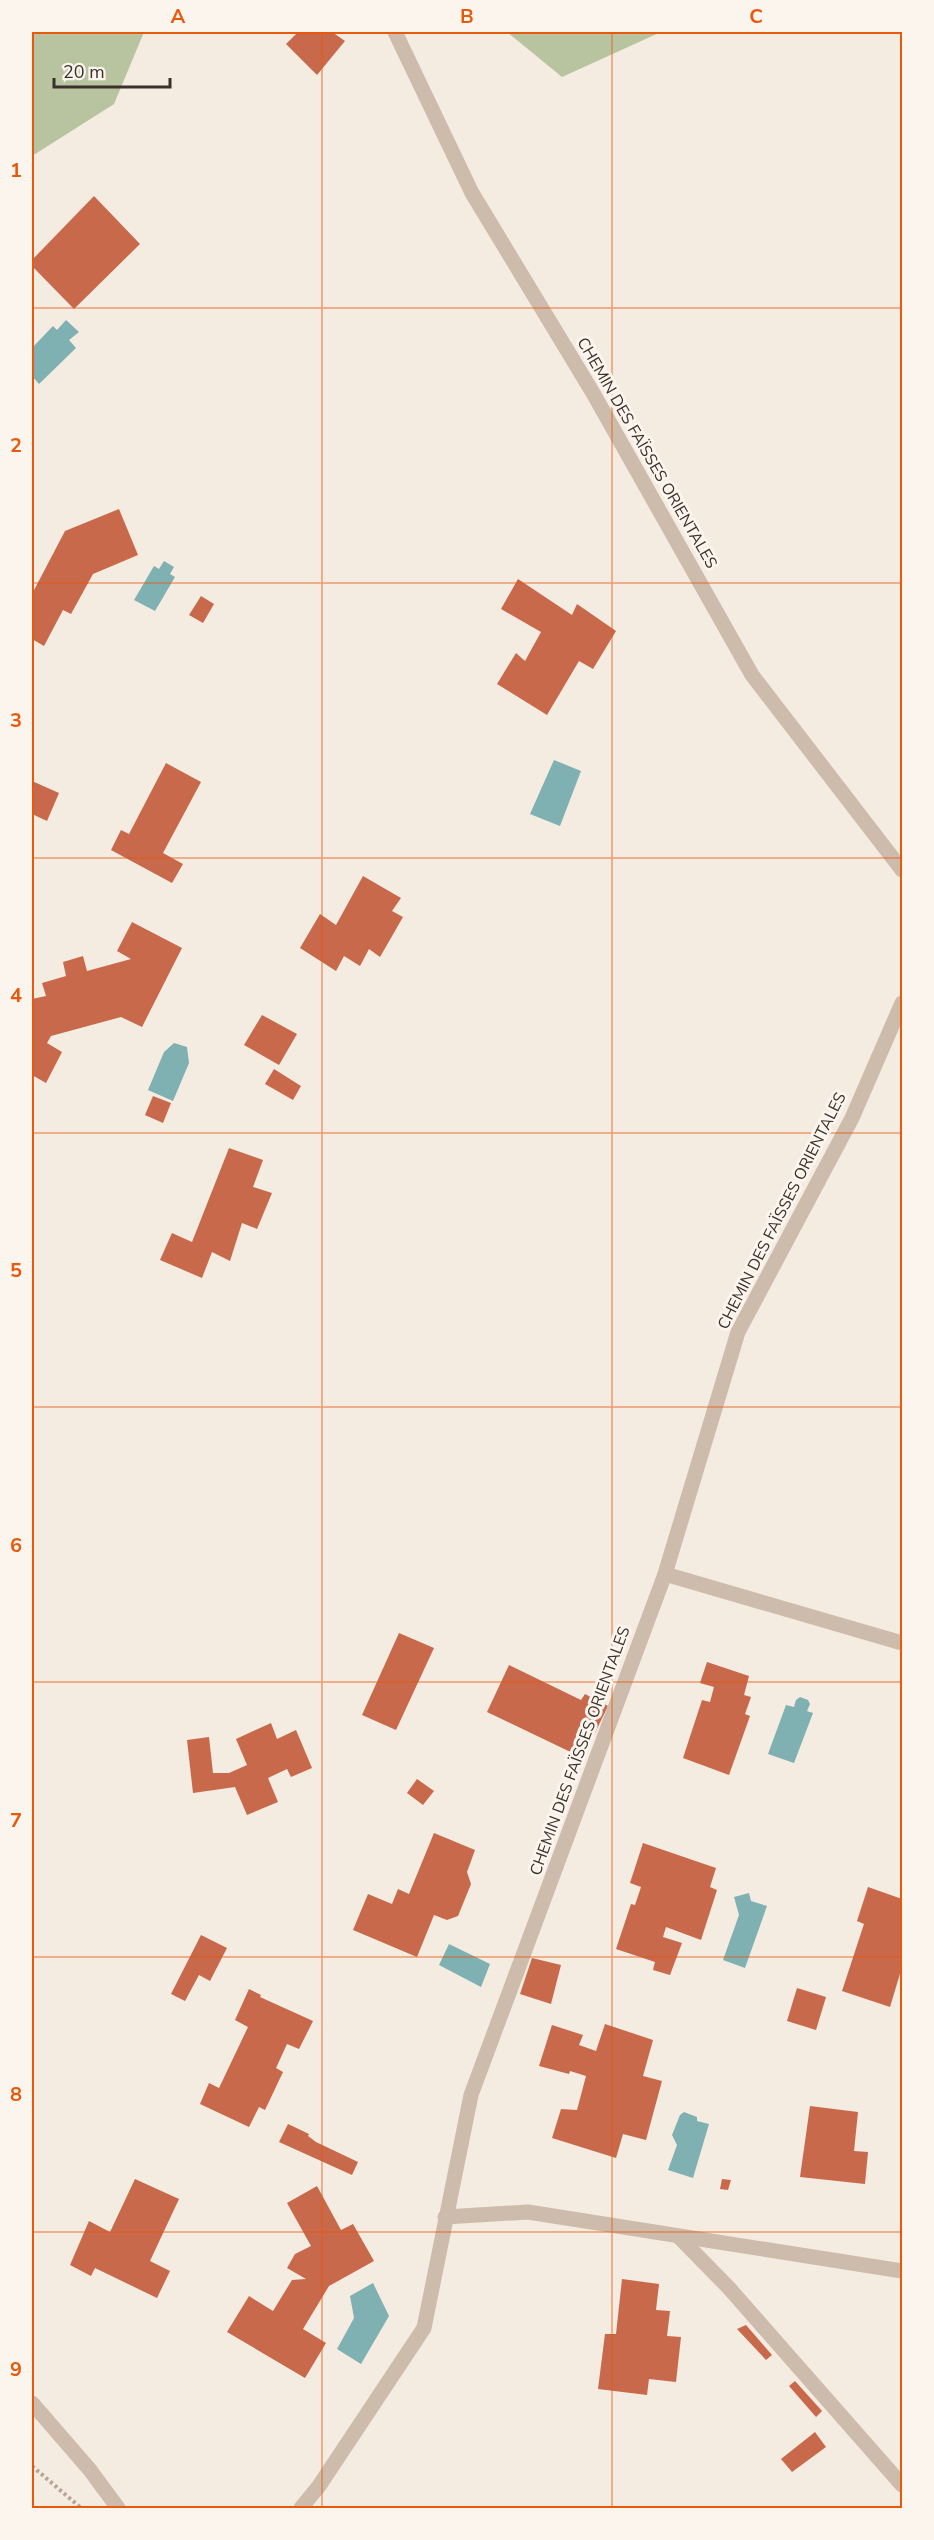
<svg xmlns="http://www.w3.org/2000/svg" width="934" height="2540" font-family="'Nunito Sans',sans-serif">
  <rect width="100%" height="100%" fill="#f4ebe1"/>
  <path fill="#b8c4a0" d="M32,32H144L114,104L32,156Z
    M507,32H661L562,77Z"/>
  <path fill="#7fb0b2" d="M66,320L79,332L69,340L76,348L39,384L32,376V348L53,326L57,330Z
    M164,561L174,567L170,574L175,577L155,611L134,600L154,566L159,569Z
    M554,760L581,771L560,826L530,814Z
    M174,1043L187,1047L189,1063L173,1101L148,1090L164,1052Z
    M800,1697L808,1700L810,1704L807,1711L813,1713L794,1763L768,1754L786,1705L794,1707L796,1700Z
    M749,1893L751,1901L767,1906L745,1968L723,1960L739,1915L734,1897Z
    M449,1944L490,1964L481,1987L439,1965Z
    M684,2112L697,2117V2121L709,2124L693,2178L668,2170L677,2145L672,2135L680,2115Z
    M373,2283L389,2316L361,2364L337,2349L354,2318L350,2296Z"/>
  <path fill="#c8694b" d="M298,32H332L345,41L317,75L286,44Z
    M94,196L140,244L74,309L32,266V260Z
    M119,509L138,555L93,574L71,614L63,610L44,646L32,639V594L65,531Z
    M518,579L572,615L577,604L616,631L593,669L579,661L547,715L497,684L516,653L525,661L541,632L501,609Z
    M201,596L214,604L203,623L189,615Z
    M166,763L201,782L163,853L183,864L172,883L111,850L121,830L129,834Z
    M32,781L59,793L47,821L32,814Z
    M363,876L401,898L392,911L403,917L380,957L369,949L360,966L344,956L336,971L300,948L320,914L336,925Z
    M132,922L182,948L142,1027L121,1017L51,1036L47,1043L62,1052L46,1083L32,1075V999L46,996L42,983L66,976L63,962L83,956L87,971L131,959L117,951Z
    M262,1015L297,1034L279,1065L244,1045Z
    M274,1069L301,1086L293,1100L265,1084Z
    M153,1096L171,1103L163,1123L145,1115Z
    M229,1148L263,1160L253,1187L272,1193L257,1229L242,1223L230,1261L212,1252L202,1278L160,1260L172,1233L192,1242Z
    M399,1633L434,1648L396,1730L362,1715Z
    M707,1662L749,1676L744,1695L751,1697L745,1714L750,1716L729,1775L683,1758L702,1700L710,1702L714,1687L700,1683Z
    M509,1665L581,1700L585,1694L608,1706L583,1758L487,1712Z
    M271,1723L277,1739L296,1730L312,1768L291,1777L287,1769L268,1778L278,1802L247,1815L235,1787L193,1793L187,1740L209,1737L213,1773H229L247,1765L236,1739Z
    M417,1779L434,1791L423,1805L407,1793Z
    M434,1833L475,1850L467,1872L471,1884L458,1916L447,1920L434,1915L417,1957L353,1930L368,1894L392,1904L398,1889L409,1894Z
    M643,1843L716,1868L710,1887L717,1890L701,1940L666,1927L663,1937L682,1943L670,1975L653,1970L655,1962L616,1949L631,1904L635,1905L641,1887L630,1883Z
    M868,1887L902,1899V1967L890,2007L842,1991L864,1924L857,1921Z
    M201,1935L227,1948L210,1981L199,1975L185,2001L171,1994Z
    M532,1958L561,1965L551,2004L520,1994Z
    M797,1988L826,1997L816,2030L787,2021Z
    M249,1989L261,1995L260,1997L313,2021L299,2049L287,2044L276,2068L283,2072L265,2110L259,2107L249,2127L200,2104L209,2083L219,2088L248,2027L235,2020Z
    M605,2024L653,2040L643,2076L662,2081L646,2140L623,2134L616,2158L552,2138L561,2109L577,2110L586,2076L570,2071L569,2074L539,2066L552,2025L583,2035L579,2045L596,2051Z
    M810,2106L858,2112L854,2151L868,2152L865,2184L800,2177Z
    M288,2124L309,2134L308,2136L316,2142L358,2162L352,2175L279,2142Z
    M135,2179L179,2199L150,2261L170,2271L157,2298L95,2268L91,2276L70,2265L89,2221L110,2232Z
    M722,2179L731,2180L728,2190L720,2189Z
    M317,2186L341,2230L353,2224L374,2261L329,2286L303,2329L326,2343L305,2378L227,2332L249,2296L273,2311L292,2280L306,2279L287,2268L295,2254L311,2246L287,2203Z
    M622,2279L659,2284L656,2310L670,2311L667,2336L681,2337L676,2382L649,2379L647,2395L598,2389L605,2334H616Z
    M746,2325L772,2355L766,2360L737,2329Z
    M795,2381L822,2411L816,2417L789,2386Z
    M815,2432L826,2447L792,2472L781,2459Z"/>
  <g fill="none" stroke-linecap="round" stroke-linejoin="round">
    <path stroke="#b9a596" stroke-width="4" stroke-dasharray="3 3" stroke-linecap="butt" d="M32,2466L81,2508"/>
    <path stroke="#cdbbac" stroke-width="15" d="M665,1574L902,1643
      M679,2237L729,2288L902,2485"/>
    <path stroke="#cdbbac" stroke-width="15" d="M395,32L472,193L593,393L752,675L902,870
      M445,2217L528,2212L902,2271
      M32,2403L90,2470L118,2508
      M301,2508L319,2486L424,2328L471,2095L665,1574L738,1332L852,1118L902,1003"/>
  </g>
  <path fill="none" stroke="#e8590c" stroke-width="1.5" stroke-opacity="0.55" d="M322,32V2508M612,32V2508M32,308H902M32,583H902M32,858H902M32,1133H902M32,1407H902M32,1682H902M32,1957H902M32,2232H902"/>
  <g text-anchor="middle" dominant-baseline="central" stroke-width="6" stroke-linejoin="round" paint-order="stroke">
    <g font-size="16" fill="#3b302b" stroke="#fbf5ee">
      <text transform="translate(647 453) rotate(60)">CHEMIN DES FAÏSSES ORIENTALES</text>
      <text transform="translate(782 1211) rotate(-63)">CHEMIN DES FAÏSSES ORIENTALES</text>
      <text transform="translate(580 1751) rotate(-70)">CHEMIN DES FAÏSSES ORIENTALES</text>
    </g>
  </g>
  <rect width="934" height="2540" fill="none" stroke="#fbf5ee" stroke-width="66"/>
  <path d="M54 78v9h116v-9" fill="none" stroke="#3b302b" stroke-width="3"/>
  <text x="63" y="78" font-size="18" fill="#3b302b" stroke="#fbf5ee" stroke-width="4.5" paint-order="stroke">20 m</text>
  <rect x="33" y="33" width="868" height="2474" fill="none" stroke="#e8590c" stroke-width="2"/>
  <g font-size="20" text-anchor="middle" font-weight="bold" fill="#e8590c">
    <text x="178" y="23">A</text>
    <text x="467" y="23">B</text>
    <text x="756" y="23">C</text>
    <text x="16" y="177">1</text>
    <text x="16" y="452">2</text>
    <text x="16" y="727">3</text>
    <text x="16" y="1002">4</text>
    <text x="16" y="1277">5</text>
    <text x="16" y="1552">6</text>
    <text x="16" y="1827">7</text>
    <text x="16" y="2101">8</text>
    <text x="16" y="2376">9</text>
  </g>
</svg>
